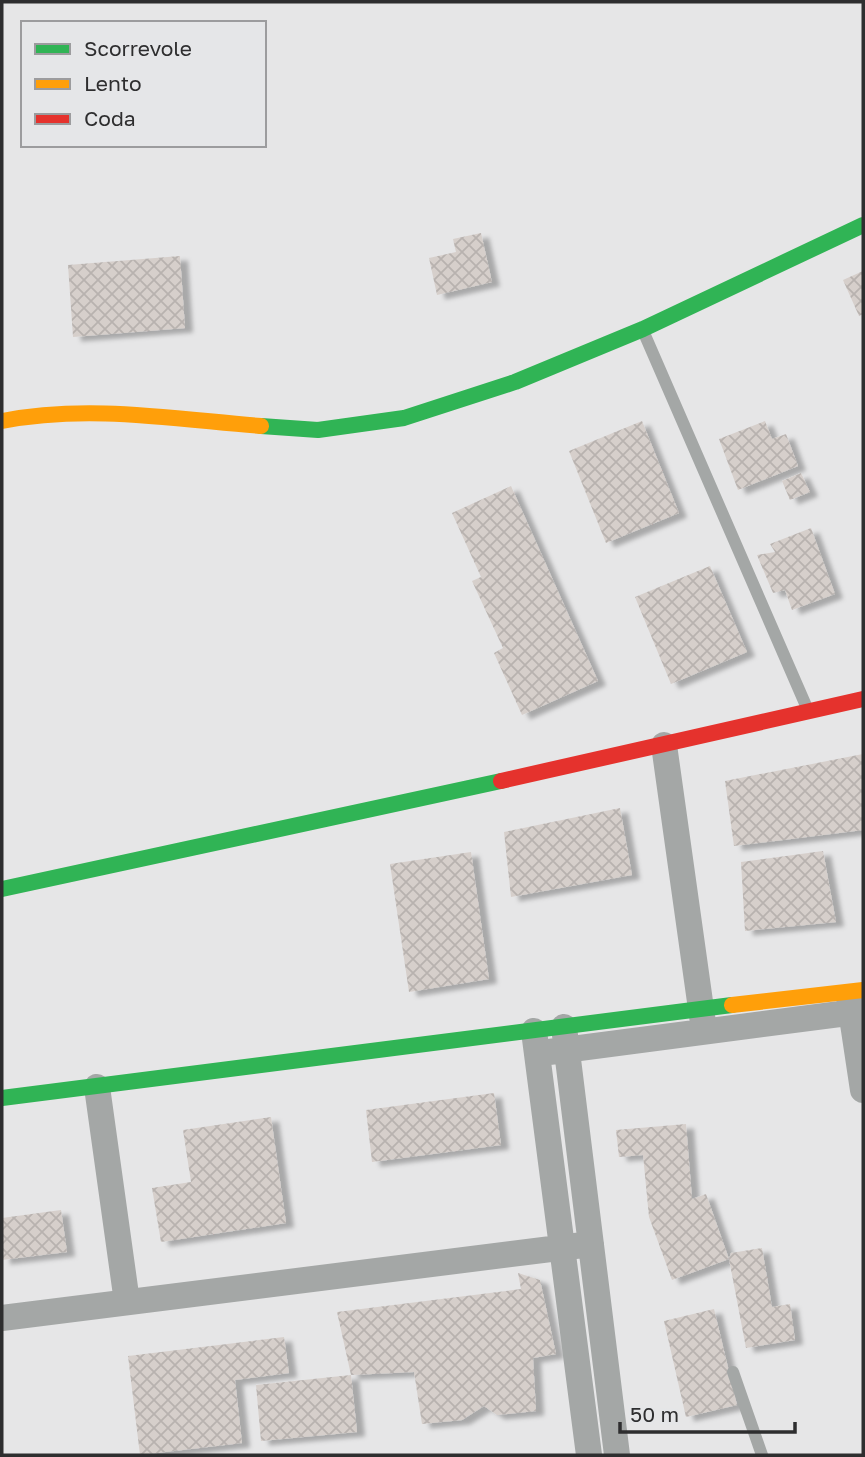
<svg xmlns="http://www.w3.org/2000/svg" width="865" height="1457" font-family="'Golos Text',sans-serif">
  <defs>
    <pattern id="building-cross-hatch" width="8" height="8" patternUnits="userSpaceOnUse" patternTransform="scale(1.75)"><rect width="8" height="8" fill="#d6cfcb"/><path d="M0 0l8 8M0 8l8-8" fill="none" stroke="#b8b2af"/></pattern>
    <filter id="shadow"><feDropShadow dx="8" dy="4.5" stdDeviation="2" flood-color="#0004"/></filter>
  </defs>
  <rect width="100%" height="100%" fill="#e6e6e7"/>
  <path fill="url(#building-cross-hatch)" filter="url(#shadow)" d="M481,233L492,282L437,295L429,258L456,252L453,239Z
    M180,256L185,328L73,337L68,265Z
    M863,271V314L859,316L843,280Z
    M642,421L679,513L606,543L569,451Z
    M765,421L772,439L786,434L798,466L738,490L719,439Z
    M801,473L810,492L790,500L782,481Z
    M511,486L598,681L522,715L494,653L503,648L472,581L481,577L452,513Z
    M811,528L835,594L792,610L785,590L773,593L757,555L775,552L770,544Z
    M710,566L747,652L671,684L635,597Z
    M863,754V830L734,846L725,781Z
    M620,808L632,875L511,897L504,832Z
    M823,851L836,922L745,931L741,862Z
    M471,852L489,979L409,992L390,864Z
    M494,1093L501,1145L372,1162L366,1110Z
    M271,1117L286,1223L161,1242L152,1188L191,1182L183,1130Z
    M686,1124L692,1199L706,1194L729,1259L672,1280L649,1217L643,1155L619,1157L616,1130Z
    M61,1210L67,1252L2,1260V1218Z
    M762,1248L772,1307L790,1304L795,1340L746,1348L729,1259L731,1253Z
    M518,1273L540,1280L556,1354L533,1358L536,1411L497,1415L484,1406L462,1420L422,1424L414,1372L351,1375L337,1312L521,1289Z
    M714,1309L737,1405L686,1417L664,1321Z
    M284,1337L289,1373L235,1380L242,1443L140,1455L128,1356Z
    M351,1375L357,1432L261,1441L256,1385Z"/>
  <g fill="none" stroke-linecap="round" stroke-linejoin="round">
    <path stroke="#a4a7a6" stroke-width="12" d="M644,333L807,708
      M733,1372L762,1455"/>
    <path stroke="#a4a7a6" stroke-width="26" d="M664,745L703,1023
      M849,997L863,1090
      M564,1027L617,1455
      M534,1031L589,1455
      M549,1052L863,1011
      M97,1087L127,1302
      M2,1318L591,1244"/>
    <path stroke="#30b455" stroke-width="16" d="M261,426L318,430L404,418L515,382L643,329L863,225
      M2,889L501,781
      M2,1098L732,1005"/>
    <path stroke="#ff9f0a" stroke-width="16" d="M2,421C87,404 175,419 261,426
      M732,1005L863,990"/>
    <path stroke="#e5322d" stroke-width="16" d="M501,781L863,699"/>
  </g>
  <rect width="865" height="1457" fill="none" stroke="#2e2e2f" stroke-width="7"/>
  <rect x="21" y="21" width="245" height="126" fill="#e5e6e8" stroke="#9c9c9e" stroke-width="2"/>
  <rect x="35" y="44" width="35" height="10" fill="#30b455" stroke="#9c9c9e" stroke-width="2"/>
  <text x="84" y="56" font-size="21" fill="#2e2e2f">Scorrevole</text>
  <rect x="35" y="79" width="35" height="10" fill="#ff9f0a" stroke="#9c9c9e" stroke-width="2"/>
  <text x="84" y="91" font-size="21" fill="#2e2e2f">Lento</text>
  <rect x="35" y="114" width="35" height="10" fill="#e5322d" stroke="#9c9c9e" stroke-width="2"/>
  <text x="84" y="126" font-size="21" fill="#2e2e2f">Coda</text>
  <path d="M620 1422v10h175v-10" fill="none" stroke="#2e2e2f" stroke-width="3.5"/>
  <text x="630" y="1422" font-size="21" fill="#2e2e2f" stroke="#e5e6e8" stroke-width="5" paint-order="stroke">50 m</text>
</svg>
